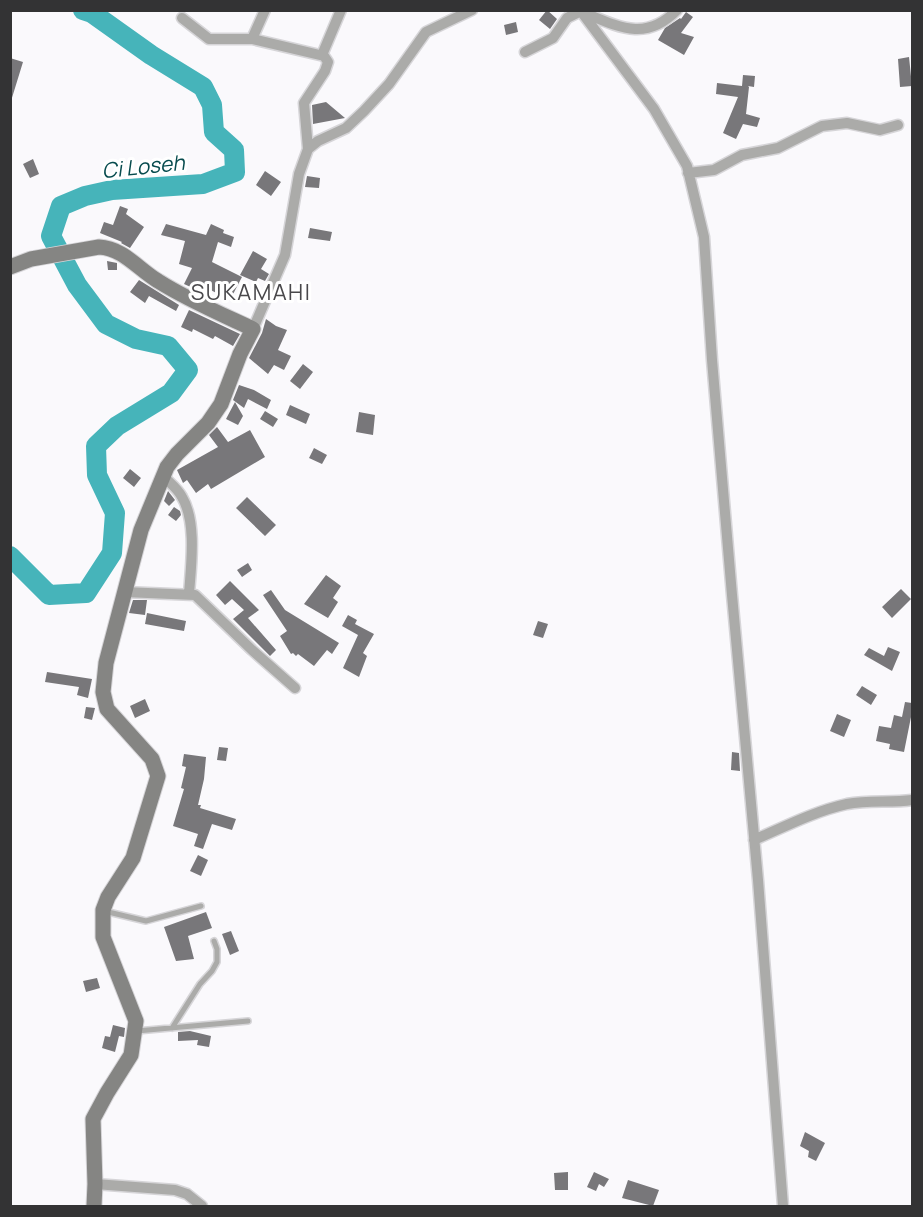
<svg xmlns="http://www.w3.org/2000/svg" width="923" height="1217" font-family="Manrope,sans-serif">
  <rect width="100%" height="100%" fill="#faf9fc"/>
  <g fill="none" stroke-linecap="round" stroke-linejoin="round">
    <path stroke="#46b4ba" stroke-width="20" d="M10,556L49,595L86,593L112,553L115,513L97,475L96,446L117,426L171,393L188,370L168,346L136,339L106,324L77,285L51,236L61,206L85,196L112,190L203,184L235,172L234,150L214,132L212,105L203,87L151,55L92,13L83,10"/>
  </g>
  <path fill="#78777a" d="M547,10L557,19L550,29L539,20Z
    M686,12L693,17L681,33L694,37L684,55L658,40L665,28L680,18L681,19Z
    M516,22L518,32L506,35L504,25Z
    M909,57L912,86L900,87L898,59Z
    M10,58L23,62L11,101H10Z
    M743,75L755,76L754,87L748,86L749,87L746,114L760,118L757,127L743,124L736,139L723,133L738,97L716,94L717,83L742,86Z
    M326,102L345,118L313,124L312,105Z
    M33,159L39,174L30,178L23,164Z
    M265,171L281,182L271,196L256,185Z
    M307,176L320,178L319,188L305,187Z
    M120,206L128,209L126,214L144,227L130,248L121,243L122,242L100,233L104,222L113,225Z
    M166,224L206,235L211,224L224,230L223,233L234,237L231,247L218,242L212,262L242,277L230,300L197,283L195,289L184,284L192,268L179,264L185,241L161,235Z
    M310,228L332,232L330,241L308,238Z
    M253,251L267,259L261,269L269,274L265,281L258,278L256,282L240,275Z
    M107,261L117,263V270H108Z
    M139,280L179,305L176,311L149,296L145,303L130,292Z
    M189,310L240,334L233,346L215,336L213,339L193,329L192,332L181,327Z
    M266,319L276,326L287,330L278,350L291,356L284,370L274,365L268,374L249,358L262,333Z
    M303,364L313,372L300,389L290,381Z
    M239,385L254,390L271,400L267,409L248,399L244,408L233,400Z
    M235,402L243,416L238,425L226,419Z
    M290,405L310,414L306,424L286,415Z
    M265,411L278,419L273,427L260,419Z
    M359,412L375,415L373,435L356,432Z
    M217,427L228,442L250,430L265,457L211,489L208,484L196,493L187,480L183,483L177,470L218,447L209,435Z
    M314,448L327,455L322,464L309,458Z
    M130,469L141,478L134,487L123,478Z
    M168,491L175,500L169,506L164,501Z
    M247,497L276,525L265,536L236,508Z
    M174,507L180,511L181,515L176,521L168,515Z
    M248,563L252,570L242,577L237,570Z
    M326,575L341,586L333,598L338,602L328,618L304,604Z
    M230,581L259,610L248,618L276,650L270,656L233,619L244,610L232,599L225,605L216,595Z
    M901,589L911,599L892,618L882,607Z
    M271,590L285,610L339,643L332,654L327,650L314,666L298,654L296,656L293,653L291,654L280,636L287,631L263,595Z
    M133,600H147L145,615L129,613Z
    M147,613L186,621L184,631L145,624Z
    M348,615L357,620L355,624L374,634L363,653L367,656L359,677L343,668L358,635L342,626Z
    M538,621L548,624L543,638L533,635Z
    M888,647L900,652L892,671L864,655L869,648L884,656Z
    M47,672L92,679L88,698L77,695L79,687L45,682Z
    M862,686L877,695L871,705L856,695Z
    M145,699L150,711L135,718L130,706Z
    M905,702L912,703V712L904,752L889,749L890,744L876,741L879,726L891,728L894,715L902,717Z
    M86,707L95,708L92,720L84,718Z
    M837,714L851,720L844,737L830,731Z
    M219,747L228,748L226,761L217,760Z
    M732,752L739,753L740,771L731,770Z
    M184,754L206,757L204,779L198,805H201L200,808L236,819L232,830L212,824L203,849L194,846L198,834L173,826L184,789L181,788L186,767L182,766Z
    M198,855L208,860L201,876L190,871Z
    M206,912L212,928L188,936L194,959L176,961L164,927Z
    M231,931L239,951L230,955L222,934Z
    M97,978L100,988L86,992L83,981Z
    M113,1025L125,1028L124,1037L119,1036L115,1052L102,1048L105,1036L110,1037Z
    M190,1031L211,1036L209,1047L197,1045L198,1040L178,1041V1032Z
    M805,1132L825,1143L816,1161L808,1157L809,1151L800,1146Z
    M568,1172V1190H555L554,1173Z
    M594,1172L609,1179L604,1187L599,1184L596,1191L587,1187Z
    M628,1180L659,1190L653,1206L622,1198Z"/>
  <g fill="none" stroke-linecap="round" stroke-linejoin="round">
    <g stroke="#d6d5d8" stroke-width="8">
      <path id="lane" d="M104,911L146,921L201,906
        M172,1028L200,984L212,971L217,962V949L214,941
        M137,1031L248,1021"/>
    </g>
    <g stroke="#d6d5d8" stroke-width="13">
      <path id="street" d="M580,10L654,109L687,166L704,237L712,360L732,595L758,880L783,1206
        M580,11C617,26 645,43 677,10
        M182,18L209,39H252L324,56L328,62L325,71L304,103L308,149
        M252,39L265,10
        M525,52L553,38L567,18L581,11
        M322,55L341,10
        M688,173L714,170L742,155L778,148L822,126L847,123L880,130L898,125
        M253,329L285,255L299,174L308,149L318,141L346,128L364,111L389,84L426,32L472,10
        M163,476C170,483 178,489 182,497C197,522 191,566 189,594
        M124,592L195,595L252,650L295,688
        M754,840C784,827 815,811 847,804C869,800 891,803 912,800
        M95,1184L175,1190L187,1194L202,1206"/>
    </g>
    <g stroke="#d6d5d8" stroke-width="17">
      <path id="secondary" d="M10,267L31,259L99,247C123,248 138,269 158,281C188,300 221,314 253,329L240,354L221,404L208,423L177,454L167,467L141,530L106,663L103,692L107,709L152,759L158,776L133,858L108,897L103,910V937L136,1021L131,1055L107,1093L93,1119L95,1184L94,1206"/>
    </g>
    <use href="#lane" stroke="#ababa9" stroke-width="5"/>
    <use href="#street" stroke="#ababa9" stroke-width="10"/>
    <use href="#secondary" stroke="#858583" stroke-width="15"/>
  </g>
  <g text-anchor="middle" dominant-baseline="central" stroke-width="6" stroke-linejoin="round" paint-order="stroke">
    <g font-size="21" font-style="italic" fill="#074b4e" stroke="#fff">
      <text transform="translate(143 166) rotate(-6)">Ci Loseh</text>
    </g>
    <g font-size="22" letter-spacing="1.5" fill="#49484b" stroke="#fff">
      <text x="251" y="292">SUKAMAHI</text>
    </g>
  </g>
  <rect width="923" height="1217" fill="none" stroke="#333334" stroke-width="24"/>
</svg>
